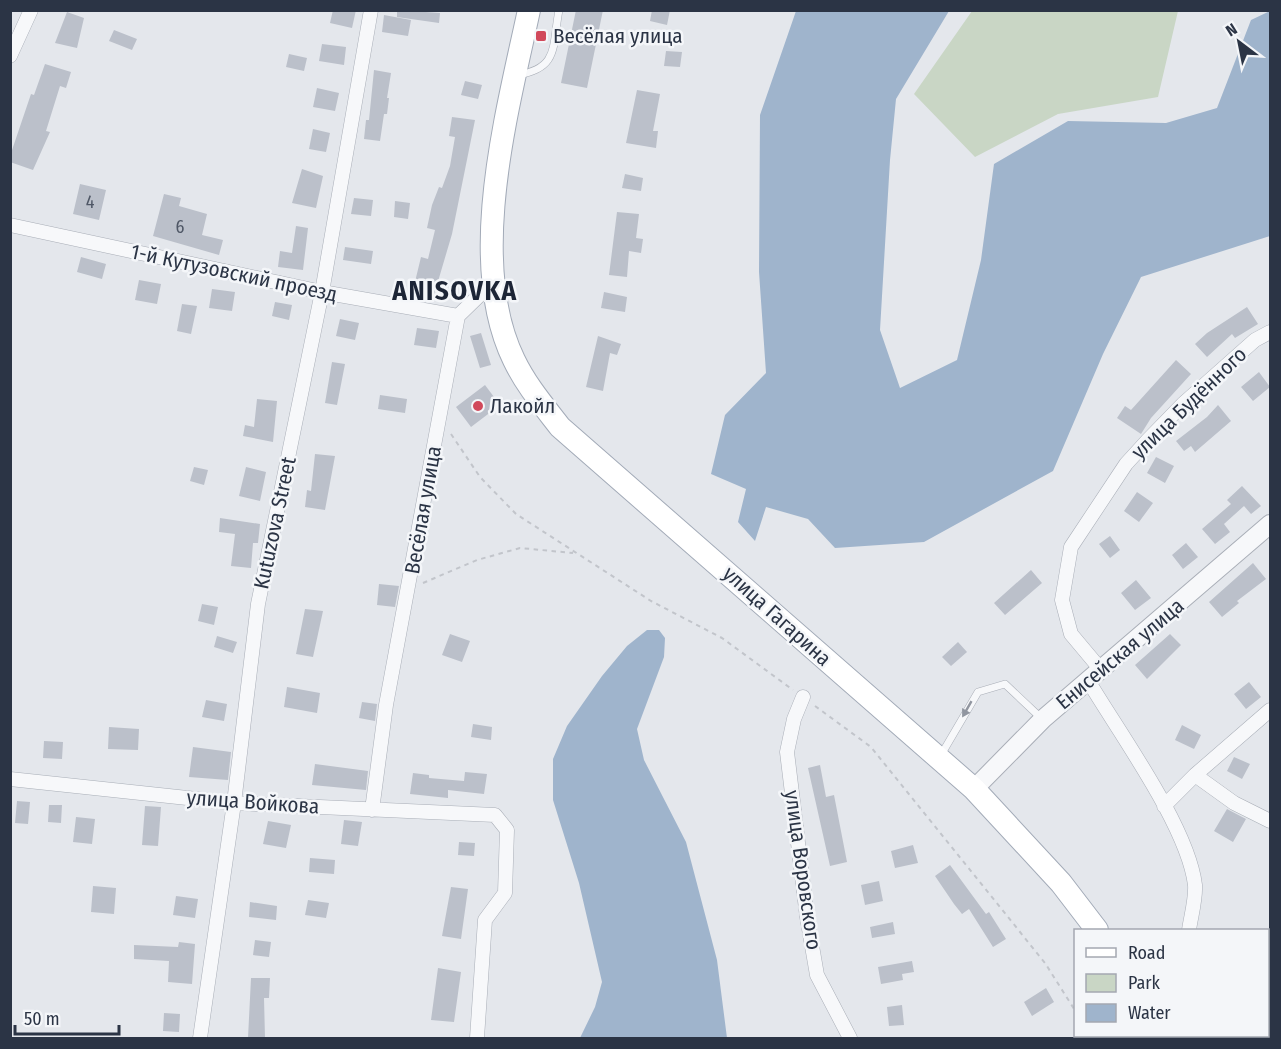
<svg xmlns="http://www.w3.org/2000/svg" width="1281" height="1049" font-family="'Fira Sans Condensed',sans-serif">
  <rect width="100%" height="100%" fill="#e4e7ec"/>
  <path fill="#c9d6c5" d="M972,11V10L1178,11L1158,97L1058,114L975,157L914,94Z"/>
  <path fill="#9fb4cc" d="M796,11H949L896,99L890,160L880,330L900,388L957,360L981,260L994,164L1068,121L1166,123L1217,108L1251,20L1270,11V236L1141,277L1103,354L1053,471L924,542L835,548L808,519L766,507L755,541L738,522L746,489L711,474L725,415L766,373L759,272L760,115Z
    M647,630H659L665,638L664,657L637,729L644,760L686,842L717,960L727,1038H580L595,1007L602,982L579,883L553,800V759L567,726L602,676L627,646Z"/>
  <path fill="#bbc0ca" d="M333,10H356L352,28L330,23Z
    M397,10L440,13L439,23L397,17Z
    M576,10H603L587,88L561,83Z
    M652,10H670L667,25L650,21Z
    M67,12L84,18L77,48L55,43Z
    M384,15L411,20L408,36L382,32Z
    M114,30L137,39L132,50L109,41Z
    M322,44L346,47L344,65L319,61Z
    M666,51L682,52L680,67L664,66Z
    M289,54L307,58L304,71L286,67Z
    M45,64L71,72L66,88L60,86L46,131L50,132L33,170L10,162V156L31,94L34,95Z
    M374,70L391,73L387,98H389L387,114H384L380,141L364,139L366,120H369Z
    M465,81L482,85L478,99L461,95Z
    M317,88L339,93L335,111L313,107Z
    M637,90L660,94L653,131H658L656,148L626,143Z
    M452,117L475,120L452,234L434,295L413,290L421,257L428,259L435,230L427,228L432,205L439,187L442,188L450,166L455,137L449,136Z
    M313,129L330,133L326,152L309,149Z
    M302,169L323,176L316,208L292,203Z
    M625,174L643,178L641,191L622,188Z
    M80,184L106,190L99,220L73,214Z
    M164,194L181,198L179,206L207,214L202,235L223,240L219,255L153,236Z
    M354,198L373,200L371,216L351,214Z
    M395,201L410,203L408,219L394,217Z
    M617,212L639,214L636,238L643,239L641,253L629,251L627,277L609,275Z
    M296,226L308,228L303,270L278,267L280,251L292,253Z
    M345,247L373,251L371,264L343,260Z
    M81,257L106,264L102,279L77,272Z
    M139,280L161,284L157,304L135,300Z
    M212,289L235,292L232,311L209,308Z
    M604,292L627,297L625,312L601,308Z
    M275,302L292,305L289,320L272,316Z
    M182,304L197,306L191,334L177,331Z
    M1247,307L1258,324L1235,338L1232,334L1207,357L1195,344L1207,333Z
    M340,319L359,323L355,340L336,336Z
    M417,328L439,331L436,348L414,345Z
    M481,333L491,365L480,368L470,336Z
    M598,336L621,344L617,355L610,353L603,391L586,387Z
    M1176,360L1191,374L1151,418L1141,434L1117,418L1125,406L1131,410Z
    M332,362L345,364L337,405L325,403Z
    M1259,372L1270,387L1253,401L1241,387Z
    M485,385L500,405L471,427L456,407Z
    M380,395L407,399L405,413L378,409Z
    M257,399L277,401L273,442L243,436L245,425L254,427Z
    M1218,405L1231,421L1195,452L1191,446L1184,451L1176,441L1207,417Z
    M315,454L335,456L325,510L305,507L307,490L311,491Z
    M1156,457L1174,466L1165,483L1147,473Z
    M194,467L208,470L204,485L190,481Z
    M246,467L266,472L260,501L239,496Z
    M1242,486L1261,506L1251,514L1244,506L1224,524L1230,532L1215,544L1202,529L1231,504L1227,500Z
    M1137,492L1153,503L1139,522L1124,511Z
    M220,518L260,524L258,543H253L251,568L231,566L235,534L219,532Z
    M1110,536L1120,550L1110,558L1099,544Z
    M1186,543L1198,557L1183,569L1172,555Z
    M1253,563L1266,579L1237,601L1239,603L1222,617L1209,602Z
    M1031,570L1042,583L1005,615L994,603Z
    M1136,580L1151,598L1135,610L1121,593Z
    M379,584L399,586L395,607L377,605Z
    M202,604L218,607L214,625L198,621Z
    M305,609L323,611L313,657L296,654Z
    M450,634L470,641L462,662L442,655Z
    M1170,634L1181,645L1147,679L1135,665Z
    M217,636L237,642L233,653L214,647Z
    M958,642L967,652L951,666L942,657Z
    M1249,682L1261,697L1246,709L1234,694Z
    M287,687L320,693L317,713L284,707Z
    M206,700L227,704L224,721L202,717Z
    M362,702L377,704L375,721L359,718Z
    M473,724L492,727L491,740L471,737Z
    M1182,725L1201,735L1194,749L1175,740Z
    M109,727L139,729L138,750L108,749Z
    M44,741L63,742L62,759L43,758Z
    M193,747L231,752L228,780L189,777Z
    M1234,757L1250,764L1242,779L1227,771Z
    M315,764L368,771L366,790L312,785Z
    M820,765L826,797L834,795L847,862L830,866L808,768Z
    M465,772L487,774L484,794L448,790V798L410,794L413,773L429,775V778L464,781Z
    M17,801L30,802L28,824L15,823Z
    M49,805H62L61,823L48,822Z
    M145,806L161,807L158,846L142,845Z
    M1227,809L1246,819L1233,842L1214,831Z
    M76,817L95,819L92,844L73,842Z
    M344,820L362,822L358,846L341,844Z
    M268,821L291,825L286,848L263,844Z
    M459,842L475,843L474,856L458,855Z
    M913,845L918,863L895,868L891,851Z
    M310,858L335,860L334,874L309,872Z
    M950,865L986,914L989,912L1006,939L993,947L969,909L962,914L954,904L935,876Z
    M879,881L883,901L865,905L861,885Z
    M93,886L116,888L114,914L91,912Z
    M451,887L468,889L461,939L442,936Z
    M176,896L198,899L195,918L173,915Z
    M308,900L329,903L326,918L305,915Z
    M250,902L277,906L276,920L249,917Z
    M893,922L895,934L872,938L870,927Z
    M255,940L271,942L269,957L253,955Z
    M179,942L195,944L192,984L168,982L169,961L134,959V945L178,947Z
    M912,961L914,972L902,974L903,980L881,984L878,967Z
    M438,968L461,972L454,1022L431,1020Z
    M251,978H270L269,998H264L265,1038H248Z
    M1046,988L1054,1002L1032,1016L1024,1002Z
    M902,1005L904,1025L889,1026L887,1007Z
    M164,1013L180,1014L179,1032L163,1031Z"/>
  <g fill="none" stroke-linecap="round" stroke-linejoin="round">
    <g stroke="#a9aeb7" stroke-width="8">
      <path id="service" d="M518,75C559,68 552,47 559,10
        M941,755L978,692L1005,684L1041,718"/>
    </g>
    <g stroke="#a9aeb7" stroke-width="15">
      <path id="minor" d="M10,56L31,10
        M10,225L322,292L458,316
        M1102,671L1071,634L1062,600L1071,547L1126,464L1147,441L1184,403L1255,340L1270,332
        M1089,682C1120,734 1188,827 1195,885C1196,899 1191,916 1189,930
        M803,697L794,719L787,752L807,917L817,975L850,1038
        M1195,775L1234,803L1270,821
        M10,779L234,803L495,815L507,830L505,893L485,920L477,1038
        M1164,806L1195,775L1270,710
        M372,810L386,705L458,316L493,282
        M200,1038L234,803L258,604L322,292L371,10"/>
    </g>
    <g stroke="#a9aeb7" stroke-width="20">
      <path id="tertiary" d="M974,789L1043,719L1270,524"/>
    </g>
    <g stroke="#a3abb8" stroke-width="24">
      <path id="primary" d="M529,10C507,113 466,262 514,360C526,385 543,405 560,427L974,789L1061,883L1097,930
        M1151,1036L1152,1038"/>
    </g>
    <path stroke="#c2c5cb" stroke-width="2" stroke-dasharray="4.5 4.5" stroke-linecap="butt" d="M451,434L480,477L516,514L651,601L722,638L793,690
      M423,583L477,560L520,548L573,553
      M815,706L871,747L1045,963L1076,1012
      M1090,1036L1092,1038"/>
    <use href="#service" stroke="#f7f8fa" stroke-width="7"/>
    <use href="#minor" stroke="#f7f8fa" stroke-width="14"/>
    <use href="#tertiary" stroke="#f7f8fa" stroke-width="18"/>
    <use href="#primary" stroke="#fff" stroke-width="22"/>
  </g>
  <defs><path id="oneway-solid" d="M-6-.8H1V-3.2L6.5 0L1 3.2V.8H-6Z" transform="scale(1.5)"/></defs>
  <use fill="#9196a0" href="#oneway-solid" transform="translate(967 709) rotate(120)"/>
  <g fill="#d1495b" stroke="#f4f6f9" stroke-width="2">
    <rect x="535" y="30" width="12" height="12" rx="3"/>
    <circle cx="478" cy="406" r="6"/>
  </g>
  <g text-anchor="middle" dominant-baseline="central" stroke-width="5" stroke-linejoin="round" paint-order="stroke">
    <g font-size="18" fill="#4f5766">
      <text x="90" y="202">4</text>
      <text x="180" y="227">6</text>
    </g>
    <g font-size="21" fill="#2b3445" stroke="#f4f6f9" text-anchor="start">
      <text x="553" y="36">Весёлая улица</text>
      <text x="490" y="406">Лакойл</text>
    </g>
    <g font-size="21" fill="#2b3445" stroke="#f4f6f9">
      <text transform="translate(234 273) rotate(12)">1-й Кутузовский проезд</text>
      <text transform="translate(1189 403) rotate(-44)">улица Будённого</text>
      <text transform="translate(423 510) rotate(-80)">Весёлая улица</text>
      <text transform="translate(275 523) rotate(-78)">Kutuzova Street</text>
      <text transform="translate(777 616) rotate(42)">улица Гагарина</text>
      <text transform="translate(1120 654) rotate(-40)">Енисейская улица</text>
      <text transform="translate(253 802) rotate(4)">улица Войкова</text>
      <text transform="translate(803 870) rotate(82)">улица Воровского</text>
    </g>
    <g font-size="27" font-weight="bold" letter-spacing="1.5" fill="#1d2536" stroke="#f4f6f9">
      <text x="455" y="291">ANISOVKA</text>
    </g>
  </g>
  <rect width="1281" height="1049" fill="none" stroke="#2b3445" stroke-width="24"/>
  <rect x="1074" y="929" width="195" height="108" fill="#f4f6f9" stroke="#a4a8b1" stroke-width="1.5"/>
  <rect x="1086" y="948" width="30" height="9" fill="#ffffff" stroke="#a4a8b1" stroke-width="1.5"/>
  <text x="1128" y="959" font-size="18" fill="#2b3445">Road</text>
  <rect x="1086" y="974" width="30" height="18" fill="#c9d6c5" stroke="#a4a8b1" stroke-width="1.5"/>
  <text x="1128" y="989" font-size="18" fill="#2b3445">Park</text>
  <rect x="1086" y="1004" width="30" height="18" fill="#9fb4cc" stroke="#a4a8b1" stroke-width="1.5"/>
  <text x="1128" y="1019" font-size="18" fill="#2b3445">Water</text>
  <g transform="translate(1239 42) rotate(328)" stroke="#f4f6f9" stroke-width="4.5" paint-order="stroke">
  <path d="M0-4.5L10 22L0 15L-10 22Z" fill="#2b3445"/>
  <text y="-9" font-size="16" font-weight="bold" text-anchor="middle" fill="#2b3445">N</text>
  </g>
  <path d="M15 1025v9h104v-9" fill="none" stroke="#2b3445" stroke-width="3"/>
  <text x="24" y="1025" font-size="18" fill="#2b3445" stroke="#f4f6f9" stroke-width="4.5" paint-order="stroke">50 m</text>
</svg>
